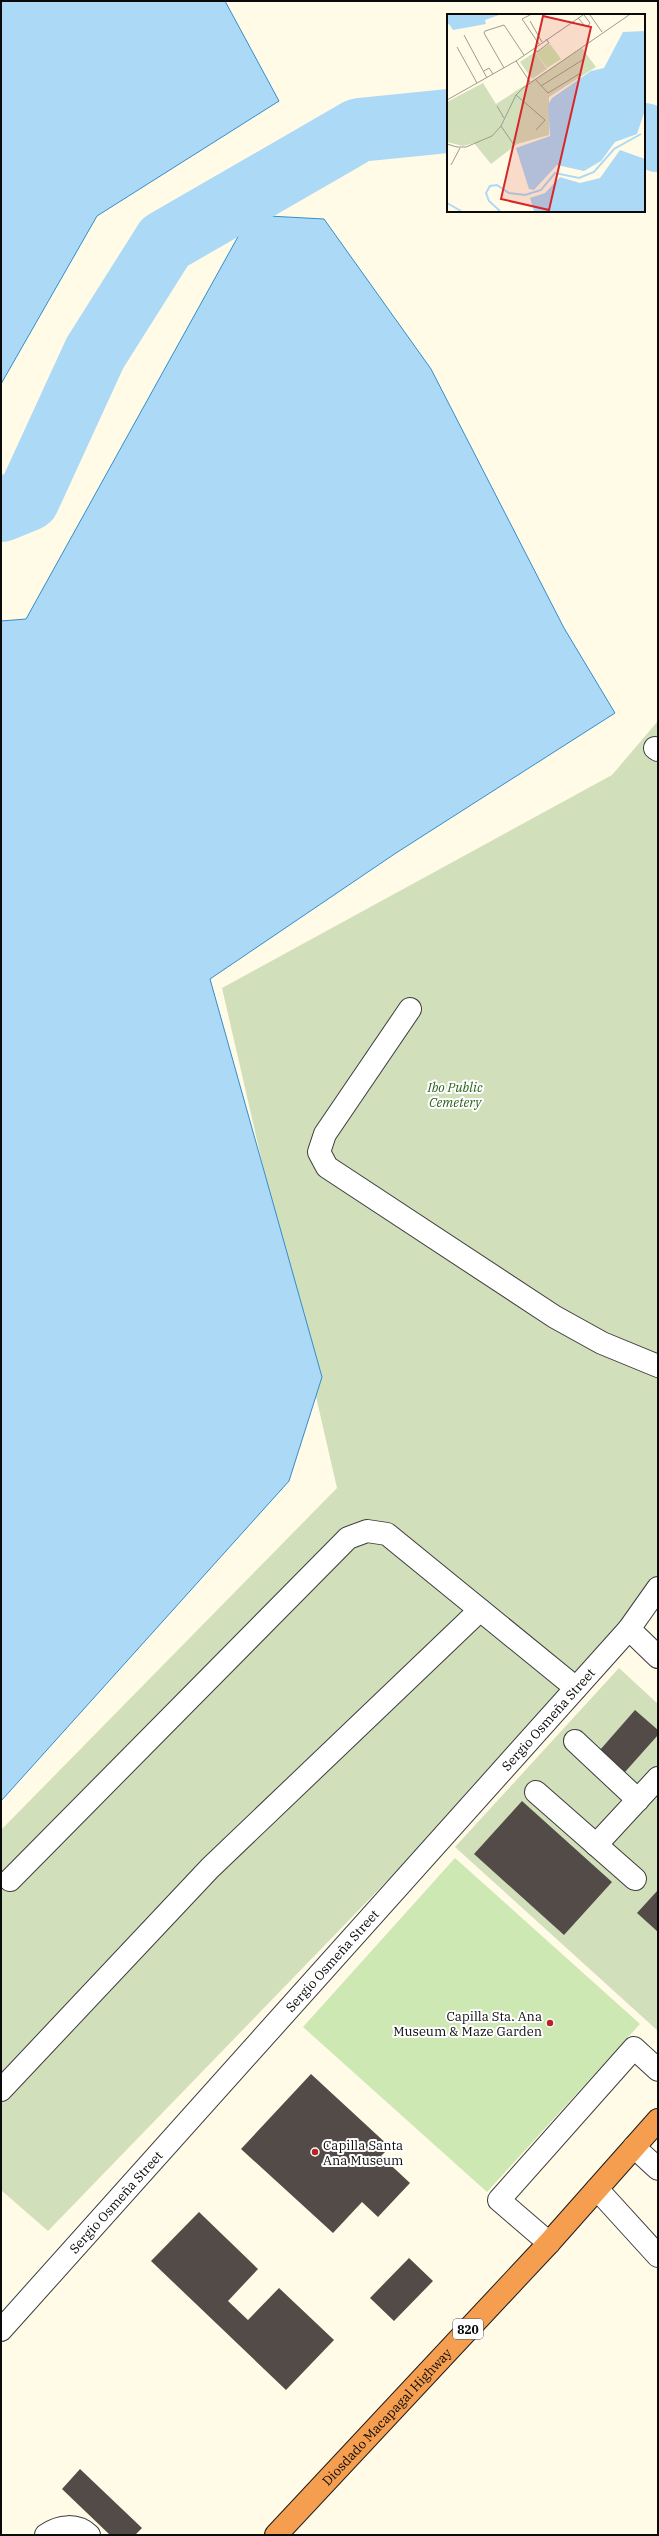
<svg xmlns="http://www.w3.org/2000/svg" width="659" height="2536" font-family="'IBM Plex Serif',serif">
  <rect width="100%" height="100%" fill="#fffbe7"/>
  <path fill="#cde8b2" d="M455,1858L640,2024L487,2192L303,2027Z"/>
  <path fill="#d2dfbb" d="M658,721V1601L48,2231L1,2190V1830L337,1488L222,988L612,775Z
    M619,1668L658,1704V2031L455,1847Z"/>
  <path fill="#acd9f6" stroke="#338dcd" d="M1,1H225L279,101L97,216L1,384Z
    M250,215L324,219L431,369L564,628L615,713L396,853L210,979L322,1377L289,1481L1,1801V621L26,619Z"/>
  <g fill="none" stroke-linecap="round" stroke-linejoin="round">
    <path stroke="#acd9f6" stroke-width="64" d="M644,135L658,140
      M1,510L28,499L95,353L165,242L359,130L448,121"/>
  </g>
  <path fill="#534b47" d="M635,1710L658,1730V1735L625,1772L600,1750Z
    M522,1801L612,1882L564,1935L474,1854Z
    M658,1890V1932L637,1913Z
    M311,2074L390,2147L381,2156L410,2183L378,2217L362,2202L333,2233L241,2149Z
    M199,2212L258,2269L228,2301L248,2320L279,2288L334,2340L286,2390L151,2261Z
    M409,2258L433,2281L394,2321L370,2298Z
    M80,2469L142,2528L135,2535H110L62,2489Z"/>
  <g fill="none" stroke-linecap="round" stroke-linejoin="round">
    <g stroke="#3d3d3d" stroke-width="24">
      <g id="minor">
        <path d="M655,748L658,750"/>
        <path d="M410,1009L325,1134L319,1152L327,1167L555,1317L602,1343L658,1366"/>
        <path d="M629,1629L658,1657"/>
        <path d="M575,1741L638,1800"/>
        <path d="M536,1792L635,1879"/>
        <path d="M596,1845L658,1778"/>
        <path d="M10,1880L348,1538L367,1531L387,1534L576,1688"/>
        <path d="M1,2090L210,1868L480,1610"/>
        <path d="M634,2147L658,2169"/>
        <path d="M597,2189L658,2256"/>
        <path d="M549,2243L499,2200L634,2048L658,2070"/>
        <path id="s1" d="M1,2330L629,1629L658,1588"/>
        <path d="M46,2535C60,2525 77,2524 89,2535"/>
      </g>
    </g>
    <g stroke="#1b1b1b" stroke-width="24">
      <g id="highway">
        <path id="s2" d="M276,2535L549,2243L658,2120"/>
      </g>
    </g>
    <use href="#minor" stroke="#fff" stroke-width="22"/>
    <use href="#highway" stroke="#f59e4f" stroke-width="22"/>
  </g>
  <g fill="#b92327" stroke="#fff" stroke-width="1.5">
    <circle cx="550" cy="2023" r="4"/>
    <circle cx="315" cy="2152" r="4"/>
  </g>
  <g text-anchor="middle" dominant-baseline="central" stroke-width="4" stroke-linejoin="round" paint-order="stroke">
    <rect fill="#fff" stroke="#545454" stroke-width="1" x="453" y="2319" width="30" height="20" rx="3"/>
    <g font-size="12" font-weight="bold" fill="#0a0a0a">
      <text x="468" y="2329">820</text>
    </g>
    <g font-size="13" font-style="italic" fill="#29611c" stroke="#fff">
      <text x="455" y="1087">Ibo Public<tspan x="455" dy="15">Cemetery</tspan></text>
    </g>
    <g font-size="13" fill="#0a0a0a" stroke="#fff">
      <text stroke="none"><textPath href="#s1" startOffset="820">Sergio Osmeña Street</textPath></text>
      <text stroke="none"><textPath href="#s1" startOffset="496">Sergio Osmeña Street</textPath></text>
      <text stroke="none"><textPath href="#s1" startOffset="172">Sergio Osmeña Street</textPath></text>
      <text stroke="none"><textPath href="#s2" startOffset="162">Diosdado Macapagal Highway</textPath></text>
    </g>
    <g font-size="13" fill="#0a0a0a" stroke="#fff" text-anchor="end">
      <text x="542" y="2016">Capilla Sta. Ana<tspan x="542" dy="15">Museum &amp; Maze Garden</tspan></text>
      <text x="323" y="2145" text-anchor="start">Capilla Santa<tspan x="323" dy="15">Ana Museum</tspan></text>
    </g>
  </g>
  <g transform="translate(447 14)">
    <rect width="198" height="198" fill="#fffbe7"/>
    <path d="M103,30L114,45L100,54L89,39Z" fill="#cde8b2"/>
    <path d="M135,34L149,53L102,83V121L70,130L44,150L27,129L16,132L0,128V88L36,69L49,90ZM88,38L100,55L85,65L73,48Z" fill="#d2dfbb"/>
    <path d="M0,1H52L38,6L39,10L6,16L2,10L0,11ZM198,17V96L190,120L168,128L154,147L137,157L110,151L87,176L82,175L69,134L103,122L101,91L105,84L144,57L157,54L176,18ZM173,136L198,145V197H87L83,184L98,179L113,163L133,169L153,164Z" fill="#acd9f6"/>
    <path fill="none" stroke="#acd9f6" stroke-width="2" d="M0,189L14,197M53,197L42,187L39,179L43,172L50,171L62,179L78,181L94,176L108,159L132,164L147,158L167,135L194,120"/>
    <path fill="none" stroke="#9d9b8f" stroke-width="1" d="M83,1L75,5L92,30M143,1L155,18M131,4L138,12H141L143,9L137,1M83,7L95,28M17,21L40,64M10,33L30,69M87,34L90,38L102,29L99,25M69,47L83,68M57,54L37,19L38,17L57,11L77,41M37,57L42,54L46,60M88,65L101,79L132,60M94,72L137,45M69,81L98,106L89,116M0,86L69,47L136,1M50,92L57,104M54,112L67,131M0,130L10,133H19L45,122L54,112L69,81L76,74L182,1M4,151L13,134"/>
    <path fill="#d62828" fill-opacity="0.15" stroke="#d62828" stroke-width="2" d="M96,2L144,13L102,196L54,185Z"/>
    <rect width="198" height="198" fill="none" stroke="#0a0a0a" stroke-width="2"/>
  </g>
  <rect width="659" height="2536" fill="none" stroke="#0a0a0a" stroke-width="4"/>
</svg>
